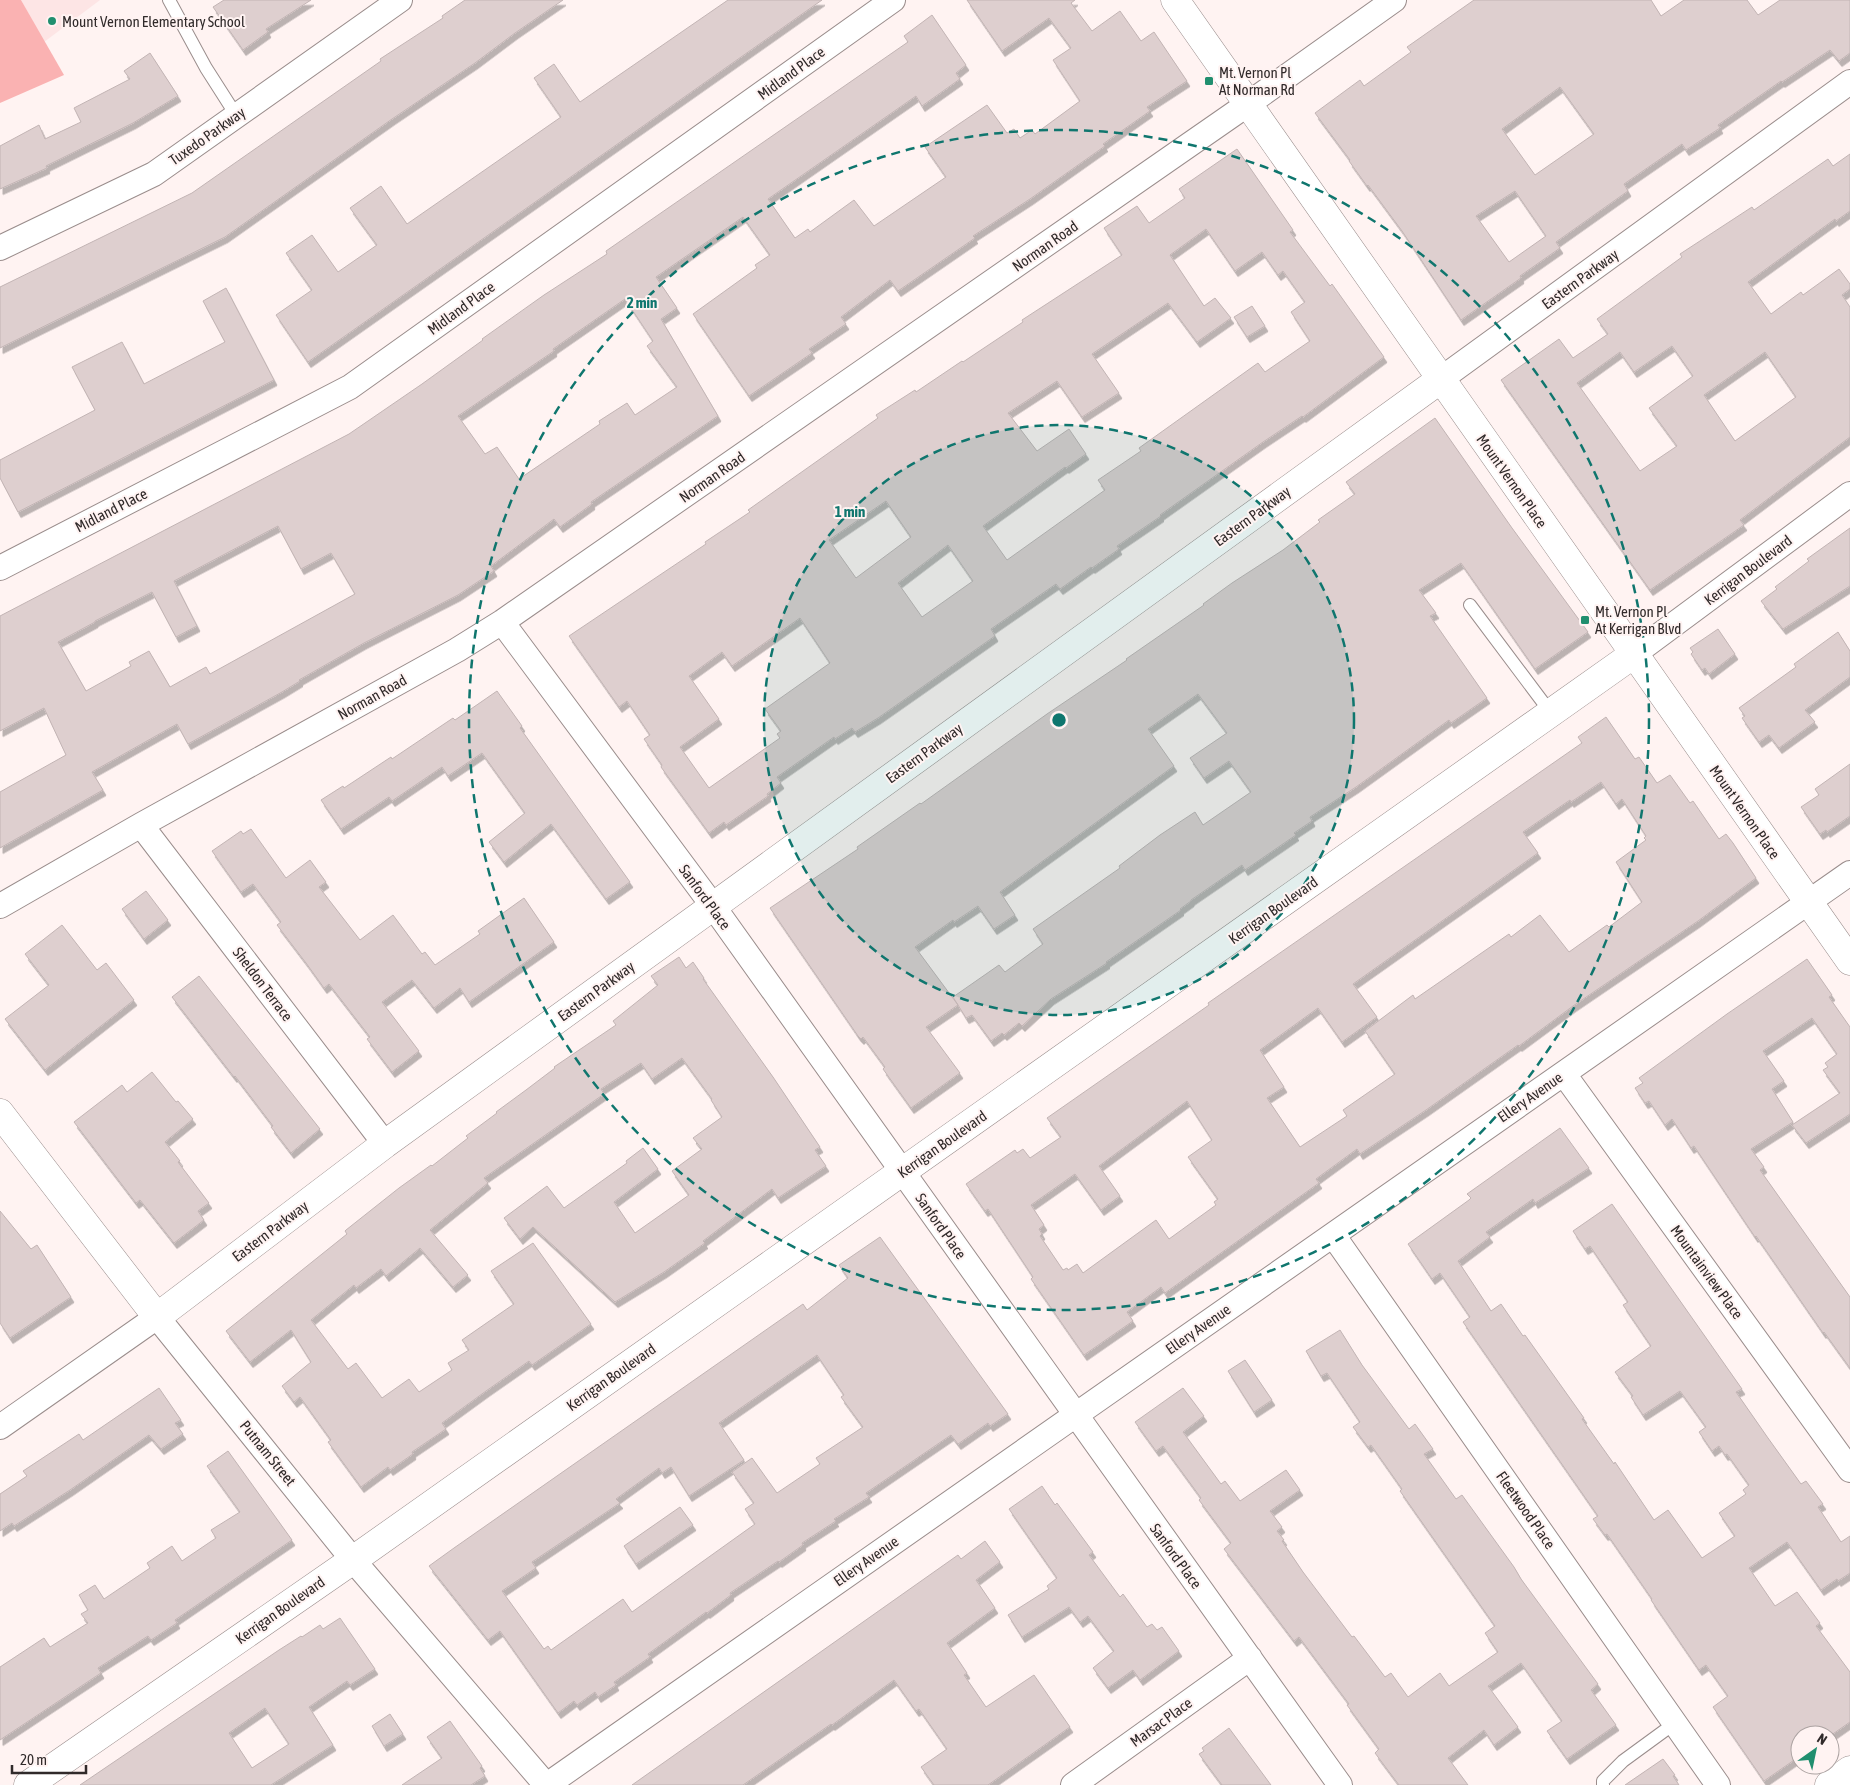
<svg xmlns="http://www.w3.org/2000/svg" width="1850" height="1785" font-family="'Asap Condensed',sans-serif">
  <defs>
    <filter id="shadow"><feDropShadow dx="3" dy="5.5" stdDeviation="0" flood-color="#0004"/></filter>
  </defs>
  <rect width="100%" height="100%" fill="#fff3f2"/>
  <path fill="#fde5e5" d="M21,0H100L44,42Z"/>
  <path fill="#fab2b2" d="M0,0H21L64,75L0,103Z"/>
  <path fill="#decfcf" stroke="#c2b4b4" fill-rule="evenodd" filter="url(#shadow)" d="M224,0H311L266,29L268,32L243,50L213,7Z
    M465,0H563L515,33L475,63L392,119L225,237L0,348V287L192,193L381,61L380,59L443,18L442,16Z
    M728,0H822L308,362L276,315L312,290L286,253L312,235L338,272L377,245L350,208L381,186L407,224L561,117L534,78L554,64L580,102Z
    M967,0H1075L1071,3L1092,31L1120,11L1141,41L1154,32L1187,81L1147,107L1150,111L1103,144L1105,146L1030,199L973,236L975,238L898,291L890,280L841,317L846,324L809,349L812,353L749,396L693,314L757,268L755,265L770,255L743,217L656,277L677,308L661,319L718,416L591,502L592,504L560,527L554,519L491,566L494,571L458,595L364,643L299,680L300,681L282,692L188,744L177,724L92,772L103,790L0,848V792L66,755L44,708L0,731V616L349,434L422,384L483,340L482,339L544,295L607,254L606,251L908,42L904,36L932,15L966,65L956,73L960,79L922,106L916,96L768,199L795,238L808,229L810,232L854,200L874,226L946,177L925,147L987,105L1007,133L1014,129L1020,138L1032,130L1035,134L1080,101L1053,60L1071,48L1049,18L1002,51ZM625,299L653,341L647,346L677,387L635,415L627,403L599,421L600,424L519,479L497,447L485,454L458,416L554,351L553,349ZM278,526L301,569L331,553L355,594L210,674L206,667L170,687L149,651L129,662L131,666L86,691L58,642L95,622V621L152,592L176,637L197,626L174,581Z
    M1474,0H1651L1661,16L1684,0H1747L1758,15L1780,0H1850V53L1839,61L1830,50L1782,82L1781,81L1718,125L1720,128L1686,150L1682,144L1624,184L1628,191L1556,242L1560,248L1520,276L1521,278L1461,320L1402,231L1368,185L1367,186L1349,161L1350,160L1315,113L1360,80L1364,86L1411,52L1407,47ZM1560,87L1594,134L1535,175L1502,129ZM1515,191L1546,236L1509,262L1476,216Z
    M150,53L178,96L133,123L46,166L47,168L0,189V146L39,125L45,139L81,122L74,108L130,79L124,71Z
    M1237,149L1293,230L1290,232L1330,286L1332,284L1384,357L1303,417L1302,416L1263,442L1160,515L1161,516L1117,546L1119,549L1092,568L1091,567L1060,589L1056,584L991,629L995,636L878,718L855,732L852,728L835,739L834,737L777,777L781,783L767,794L768,796L726,825L724,822L709,833L661,767L662,765L644,739L650,735L627,701L619,707L569,636L706,544L705,542L750,512L748,510L878,418L876,415L915,390L916,392L962,361L963,362L1023,322L1022,320L1122,255L1104,228L1137,206L1149,223L1185,198L1179,189ZM1206,229L1235,271L1262,252L1278,275L1283,271L1305,302L1291,312L1310,341L1265,372L1258,363L1139,448L1141,451L1098,480L1105,490L1007,560L983,526L1065,467L1066,468L1086,454L1069,429L1037,451L1008,413L1057,381L1082,417L1119,393L1092,354L1168,303L1197,342L1231,318L1215,298L1204,306L1170,255ZM886,501L911,537L856,578L829,540ZM948,545L973,581L922,617L898,583ZM800,618L830,663L765,709L781,731L777,734L780,738L709,788L680,747L719,719L689,676L722,652L732,666Z
    M1850,154V211L1836,221L1835,219L1748,282L1771,314L1801,292L1803,295L1839,269L1850,284V289L1842,295L1850,307V437L1740,520L1744,525L1650,590L1501,380L1559,339L1573,358L1608,334L1597,319L1682,257L1680,254L1752,207L1754,210L1828,159L1833,166ZM1672,346L1693,376L1649,408L1677,446L1640,471L1577,383L1620,352L1634,372ZM1765,352L1796,397L1735,441L1704,395Z
    M226,288L274,380L18,512L0,478V460L95,410L72,367L122,342L144,384L225,342L203,301Z
    M1252,306L1265,326L1247,337L1234,317Z
    M1435,418L1512,528L1588,632L1535,669L1461,563L1419,590L1436,613L1430,616L1487,698L1451,723L1449,720L1356,787L1310,817L1312,821L1294,833L1296,835L1245,870L1242,865L1191,900V901L1180,909L1181,910L1106,962L1107,963L1051,999L1022,1026L1019,1023L1004,1035L1002,1033L991,1041L972,1015L966,1018L953,997L999,965L1005,972L1043,944L1033,929L1120,868L1119,866L1160,835L1195,812L1203,825L1251,792L1229,761L1204,778L1190,758L1227,733L1198,694L1148,729L1174,766L1000,892L1015,915L994,929L978,906L954,922L953,920L915,947L958,1005L926,1027L960,1073L911,1108L883,1069L885,1067L863,1037L861,1039L858,1036L770,908L858,849L857,847L920,803L921,804L1047,714L1127,660L1126,659L1204,605L1203,604L1232,583L1283,550L1320,522L1318,520L1355,494L1346,482Z
    M1850,528V586L1783,629L1761,601L1777,589L1775,587L1809,561L1807,559Z
    M1718,629L1735,654L1709,674L1705,668L1702,670L1691,654L1693,652L1690,648Z
    M1838,632L1850,651V677L1805,710L1815,722L1790,740L1779,748L1769,735L1759,742L1742,718L1745,716L1739,708L1796,667L1794,664Z
    M497,691L522,726L520,728L630,882L606,899L551,824L504,862L489,842L525,813L482,753L448,776L442,767L392,801L389,797L341,829L321,800L343,786L344,788L391,757L392,759L453,718L455,720Z
    M1606,717L1635,759L1639,757L1657,783L1670,775L1690,803L1693,801L1719,839L1726,834L1733,843L1756,878L1698,921L1573,1006L1519,1046L1518,1045L1426,1110L1360,1154L1357,1149L1316,1179L1319,1183L1165,1293L1161,1287L1127,1312L1133,1321L1084,1355L1031,1279L1033,1277L988,1209L985,1211L966,1184L1015,1150L1017,1153L1023,1149L1030,1158L1061,1137L1047,1118L1209,1005L1208,1003L1582,743L1578,737ZM1601,782L1616,804L1622,799L1646,836L1644,838L1646,840L1616,862L1642,902L1609,927L1607,925L1569,952L1540,915L1511,937L1509,934L1415,999L1413,995L1365,1031L1395,1074L1343,1110L1347,1116L1300,1147L1267,1098L1284,1087L1260,1050L1318,1008L1342,1042L1377,1017L1353,984L1538,853L1523,832L1570,800L1571,802ZM1187,1101L1212,1140L1188,1157L1218,1199L1214,1202L1216,1205L1169,1239L1156,1220L1083,1273L1077,1264L1068,1270L1067,1268L1063,1270L1040,1236L1042,1234L1039,1229L1044,1225L1031,1205L1075,1174L1101,1210L1120,1196L1099,1166Z
    M1850,764V816L1827,832L1826,830L1820,834L1801,807L1819,795L1815,789Z
    M251,829L286,878L310,860L326,882L319,887L360,940L393,915L422,954L425,952L435,965L480,934L478,931L524,898L554,942L469,1002L460,988L434,1008L412,980L382,1002L419,1051L392,1072L367,1039L370,1037L329,984L324,988L306,963L277,925L281,922L253,884L241,892L212,851L241,831L243,834Z
    M146,891L168,920L144,939L122,909Z
    M62,925L97,970L106,963L134,1000L45,1070L5,1019L49,985L25,954Z
    M679,957L686,968L693,962L704,978L703,979L773,1077L820,1147L815,1150L826,1166L778,1198L772,1189L703,1241L705,1243L664,1272L615,1302L533,1227L520,1239L504,1218L547,1186L564,1208L627,1163L626,1161L643,1148L658,1169L614,1202L635,1233L689,1195L672,1171L702,1149L693,1138L722,1117L711,1100L712,1099L682,1058L652,1079L641,1063L601,1089L604,1094L484,1178L488,1183L430,1230L468,1275L453,1287L420,1248L386,1276L381,1269L356,1288L354,1285L311,1320L348,1369L356,1363L382,1398L409,1379L419,1392L452,1370L448,1363L469,1350L462,1340L514,1304L491,1271L533,1243L591,1324L532,1365L529,1361L486,1391L442,1423L446,1429L412,1452L413,1454L390,1470L388,1467L361,1487L328,1442L331,1440L300,1397L294,1402L282,1386L311,1362L291,1330L250,1362L226,1331L347,1234L345,1231L346,1230L399,1188L431,1165L432,1166L468,1138L466,1136L497,1113L496,1112L526,1090L555,1068L554,1067L616,1025L613,1021L658,985L651,976Z
    M1807,959L1832,995L1829,997L1850,1027V1114L1806,1143L1792,1125L1840,1093L1823,1070L1828,1067L1825,1063L1837,1054L1812,1018L1763,1051L1784,1081L1772,1089L1793,1122L1751,1149L1764,1167L1760,1170L1850,1297V1368L1824,1332L1823,1333L1756,1236L1755,1237L1694,1146L1691,1148L1672,1119L1665,1125L1649,1101L1645,1103L1635,1088L1643,1083L1639,1078L1727,1014Z
    M199,976L320,1129L291,1153L271,1127L273,1126L235,1076L234,1077L172,997Z
    M152,1072L176,1102L178,1101L193,1119L165,1142L180,1161L178,1162L209,1203L198,1211L204,1220L174,1243L140,1200L136,1203L74,1122L122,1085L127,1092Z
    M1560,1128L1589,1168L1535,1203L1533,1199L1486,1232L1490,1237L1458,1261L1491,1311L1501,1304L1523,1336L1525,1335L1584,1418L1582,1419L1614,1464L1615,1462L1654,1520L1668,1510L1702,1558L1735,1536L1719,1513L1746,1494L1743,1490L1749,1485L1727,1454L1725,1455L1719,1446L1712,1451L1699,1432L1706,1427L1680,1391L1643,1415L1631,1397L1633,1396L1615,1372L1651,1346L1623,1305L1628,1302L1590,1246L1585,1249L1573,1231L1612,1204L1742,1389L1736,1392L1768,1438L1801,1484L1806,1481L1823,1504L1818,1507L1841,1542L1850,1536V1573L1838,1581L1837,1579L1821,1590L1787,1542L1749,1568L1775,1606L1797,1592L1820,1623L1816,1626L1850,1672V1722L1830,1736L1800,1735V1756L1764,1781L1713,1707L1728,1696L1706,1665L1699,1670L1651,1600L1652,1599L1607,1534L1605,1535L1593,1519L1598,1516L1463,1322L1470,1317L1440,1273L1432,1279L1408,1244L1469,1200L1471,1198L1467,1194Z
    M0,1211L31,1249L37,1245L71,1297L10,1338L0,1323Z
    M880,1237L1008,1414L990,1426L988,1423L958,1444L951,1435L866,1493L869,1497L834,1519L836,1521L802,1543L803,1545L779,1562L778,1561L730,1593L731,1595L707,1613L706,1612L648,1654L650,1657L614,1682L616,1685L598,1697L595,1692L577,1705L574,1701L558,1713L500,1631L488,1640L429,1566L454,1548L803,1304L807,1310L848,1278L839,1265ZM817,1355L844,1395L841,1397L863,1427L816,1458L820,1464L777,1493L752,1458L732,1472L754,1503L745,1509L755,1524L632,1612L623,1599L551,1650L548,1646L544,1649L502,1591L536,1568L532,1562L620,1503L616,1499L659,1468L662,1473L671,1467L689,1496L744,1460L719,1423Z
    M1340,1330L1362,1365L1409,1429L1415,1424L1433,1449L1424,1454L1456,1499L1462,1495L1514,1567L1521,1579L1598,1684L1591,1690L1616,1725L1567,1759L1547,1731L1562,1721L1521,1663L1488,1686L1518,1727L1494,1745L1484,1730L1448,1758L1468,1785H1399L1375,1753L1379,1749L1347,1705L1349,1704L1299,1637L1294,1641L1224,1549L1231,1543L1199,1500L1201,1498L1163,1446L1156,1451L1135,1422L1183,1388L1204,1416L1183,1432L1221,1484L1225,1481L1240,1501L1286,1470L1300,1490L1270,1511L1282,1527L1277,1531L1284,1540L1282,1541L1303,1572L1352,1637L1354,1636L1385,1677L1391,1673L1408,1697L1440,1673L1449,1686L1498,1652L1485,1633L1495,1626L1400,1491L1402,1489L1371,1445L1368,1447L1353,1427L1360,1422L1327,1373L1321,1376L1306,1351Z
    M1245,1360L1272,1400L1254,1412L1228,1371Z
    M159,1388L181,1420L175,1423L183,1434L161,1449L149,1435L70,1490L14,1526L12,1523L0,1531V1494L27,1476L23,1471L79,1434L83,1440Z
    M228,1451L292,1540L175,1620L177,1623L151,1640L148,1636L98,1668L101,1673L0,1740V1667L44,1638L50,1647L88,1623L81,1614L88,1610L79,1595L95,1585L104,1599L150,1568L147,1563L172,1546L182,1561L216,1538L211,1530L240,1512L207,1466Z
    M1042,1486L1055,1505L1057,1503L1093,1552L1089,1555L1120,1597L1123,1594L1147,1627L1152,1624L1157,1630L1162,1627L1179,1651L1140,1680L1133,1670L1108,1688L1093,1668L1114,1651L1088,1616L1080,1622L1069,1607L1022,1637L1008,1615L1049,1589L1047,1586L1057,1578L1009,1509Z
    M680,1507L693,1525L636,1564L624,1546Z
    M985,1541L1000,1562L976,1580L995,1608L947,1643L967,1673L964,1675L986,1707L1034,1675L1070,1727L988,1785H934L921,1767L947,1749L919,1709L916,1711L894,1680L832,1725L831,1724L743,1785H632L958,1555L961,1559Z
    M340,1618L375,1669L350,1685L347,1681L309,1707L333,1745L271,1785H80L279,1650L301,1636L302,1637L320,1625L323,1629ZM265,1708L289,1744L252,1768L229,1733Z
    M390,1714L403,1734L384,1746L372,1726Z
    M450,1721L482,1766L480,1768L485,1776L471,1785H402L442,1758L427,1737Z
    M1229,1728L1271,1785H1222L1199,1754L1204,1751L1202,1748Z
    M1663,1759L1675,1775L1673,1776L1679,1785H1625Z"/>
  <g fill="none" stroke-linecap="round" stroke-linejoin="round">
    <g stroke="#9a8d8c" stroke-width="14">
      <path id="lane" d="M169,0L206,68L236,115
        M1470,605L1551,713
        M1603,1785V1781L1623,1761L1675,1723"/>
    </g>
    <g stroke="#9a8d8c" stroke-width="26">
      <path id="street" d="M0,248L154,174L400,0
        M1441,379L1850,82
        M0,568L350,387L893,0
        M502,622L713,906L1340,1785
        M1634,654L1850,494
        M141,825L385,1144
        M0,906L141,825L457,650L502,622L1248,104L1394,0
        M1564,1074L1850,1470
        M1333,1235L1718,1785
        M0,1427L157,1317L353,1560L546,1785
        M547,1785L1850,873
        M1073,1785L1250,1658"/>
    </g>
    <g stroke="#9a8d8c" stroke-width="29">
      <path id="secondary" d="M1175,0L1850,961
        M0,1113L157,1317L385,1144L1441,379
        M28,1785L353,1560L1634,654
        M1829,1785L1850,1770"/>
    </g>
    <use href="#lane" stroke="#fff" stroke-width="12"/>
    <use href="#street" stroke="#fff" stroke-width="24"/>
    <use href="#secondary" stroke="#fff" stroke-width="28"/>
  </g>
  <circle cx="1059" cy="720" r="295" fill="#0f766e" fill-opacity=".12"/>
  <g fill="none" stroke="#0f766e" stroke-width="2.5" stroke-dasharray="9 6">
    <circle cx="1059" cy="720" r="295"/>
    <circle cx="1059" cy="720" r="590"/>
  </g>
  <g fill="#208f6f" stroke="#fff3f2" stroke-width="2">
    <circle cx="52" cy="21" r="5"/>
    <rect x="1204" y="76" width="10" height="10" rx="2.5"/>
    <rect x="1580" y="615" width="10" height="10" rx="2.5"/>
  </g>
  <g text-anchor="middle" dominant-baseline="central" stroke-width="4" stroke-linejoin="round" paint-order="stroke">
    <g font-size="15" fill="#302a2a" stroke="#fff3f2" text-anchor="start">
      <text x="62" y="21">Mount Vernon Elementary School</text>
      <text x="1219" y="72">Mt. Vernon Pl<tspan x="1219" dy="17">At Norman Rd</tspan></text>
      <text x="1595" y="611">Mt. Vernon Pl<tspan x="1595" dy="17">At Kerrigan Blvd</tspan></text>
    </g>
    <g font-size="15" fill="#302a2a" stroke="#fff3f2">
      <text transform="translate(791 73) rotate(-36)">Midland Place</text>
      <text transform="translate(207 136) rotate(-35)">Tuxedo Parkway</text>
      <text transform="translate(1045 246) rotate(-35)">Norman Road</text>
      <text transform="translate(1580 279) rotate(-36)">Eastern Parkway</text>
      <text transform="translate(461 308) rotate(-36)">Midland Place</text>
      <text transform="translate(712 477) rotate(-35)">Norman Road</text>
      <text transform="translate(1512 481) rotate(55)">Mount Vernon Place</text>
      <text transform="translate(111 510) rotate(-27)">Midland Place</text>
      <text transform="translate(1252 516) rotate(-36)">Eastern Parkway</text>
      <text transform="translate(1748 570) rotate(-37)">Kerrigan Boulevard</text>
      <text transform="translate(372 697) rotate(-29)">Norman Road</text>
      <text transform="translate(924 753) rotate(-36)">Eastern Parkway</text>
      <text transform="translate(1745 812) rotate(55)">Mount Vernon Place</text>
      <text transform="translate(705 897) rotate(54)">Sanford Place</text>
      <text transform="translate(1273 910) rotate(-35)">Kerrigan Boulevard</text>
      <text transform="translate(263 984) rotate(53)">Sheldon Terrace</text>
      <text transform="translate(596 991) rotate(-36)">Eastern Parkway</text>
      <text transform="translate(1530 1097) rotate(-35)">Ellery Avenue</text>
      <text transform="translate(942 1144) rotate(-35)">Kerrigan Boulevard</text>
      <text transform="translate(941 1226) rotate(55)">Sanford Place</text>
      <text transform="translate(270 1231) rotate(-37)">Eastern Parkway</text>
      <text transform="translate(1707 1272) rotate(54)">Mountainview Place</text>
      <text transform="translate(1198 1329) rotate(-35)">Ellery Avenue</text>
      <text transform="translate(611 1377) rotate(-35)">Kerrigan Boulevard</text>
      <text transform="translate(268 1453) rotate(51)">Putnam Street</text>
      <text transform="translate(1526 1510) rotate(55)">Fleetwood Place</text>
      <text transform="translate(1176 1556) rotate(54)">Sanford Place</text>
      <text transform="translate(866 1561) rotate(-35)">Ellery Avenue</text>
      <text transform="translate(280 1610) rotate(-35)">Kerrigan Boulevard</text>
      <text transform="translate(1161 1722) rotate(-36)">Marsac Place</text>
    </g>
  </g>
  <circle cx="1059" cy="720" r="8" fill="#0f766e" stroke="#fff3f2" stroke-width="2.5"/>
  <g font-size="15" text-anchor="middle" font-weight="bold" fill="#0f766e" stroke="#fff3f2" stroke-width="4" stroke-linejoin="round" paint-order="stroke">
    <text x="642" y="308">2 min</text>
    <text x="850" y="517">1 min</text>
  </g>
  <g transform="translate(1815 1750) rotate(33)"><circle r="24" fill="#fff3f2" stroke="#aca3a2"/>
  <path d="M0-4L9 19L0 12L-9 19Z" fill="#208f6f"/>
  <text y="-8" font-size="14" font-weight="bold" text-anchor="middle" fill="#302a2a">N</text>
  </g>
  <path d="M12 1765v8h74v-8" fill="none" stroke="#302a2a" stroke-width="2.5"/>
  <text x="20" y="1765" font-size="15" fill="#302a2a" stroke="#fff3f2" stroke-width="4" paint-order="stroke">20 m</text>
</svg>
